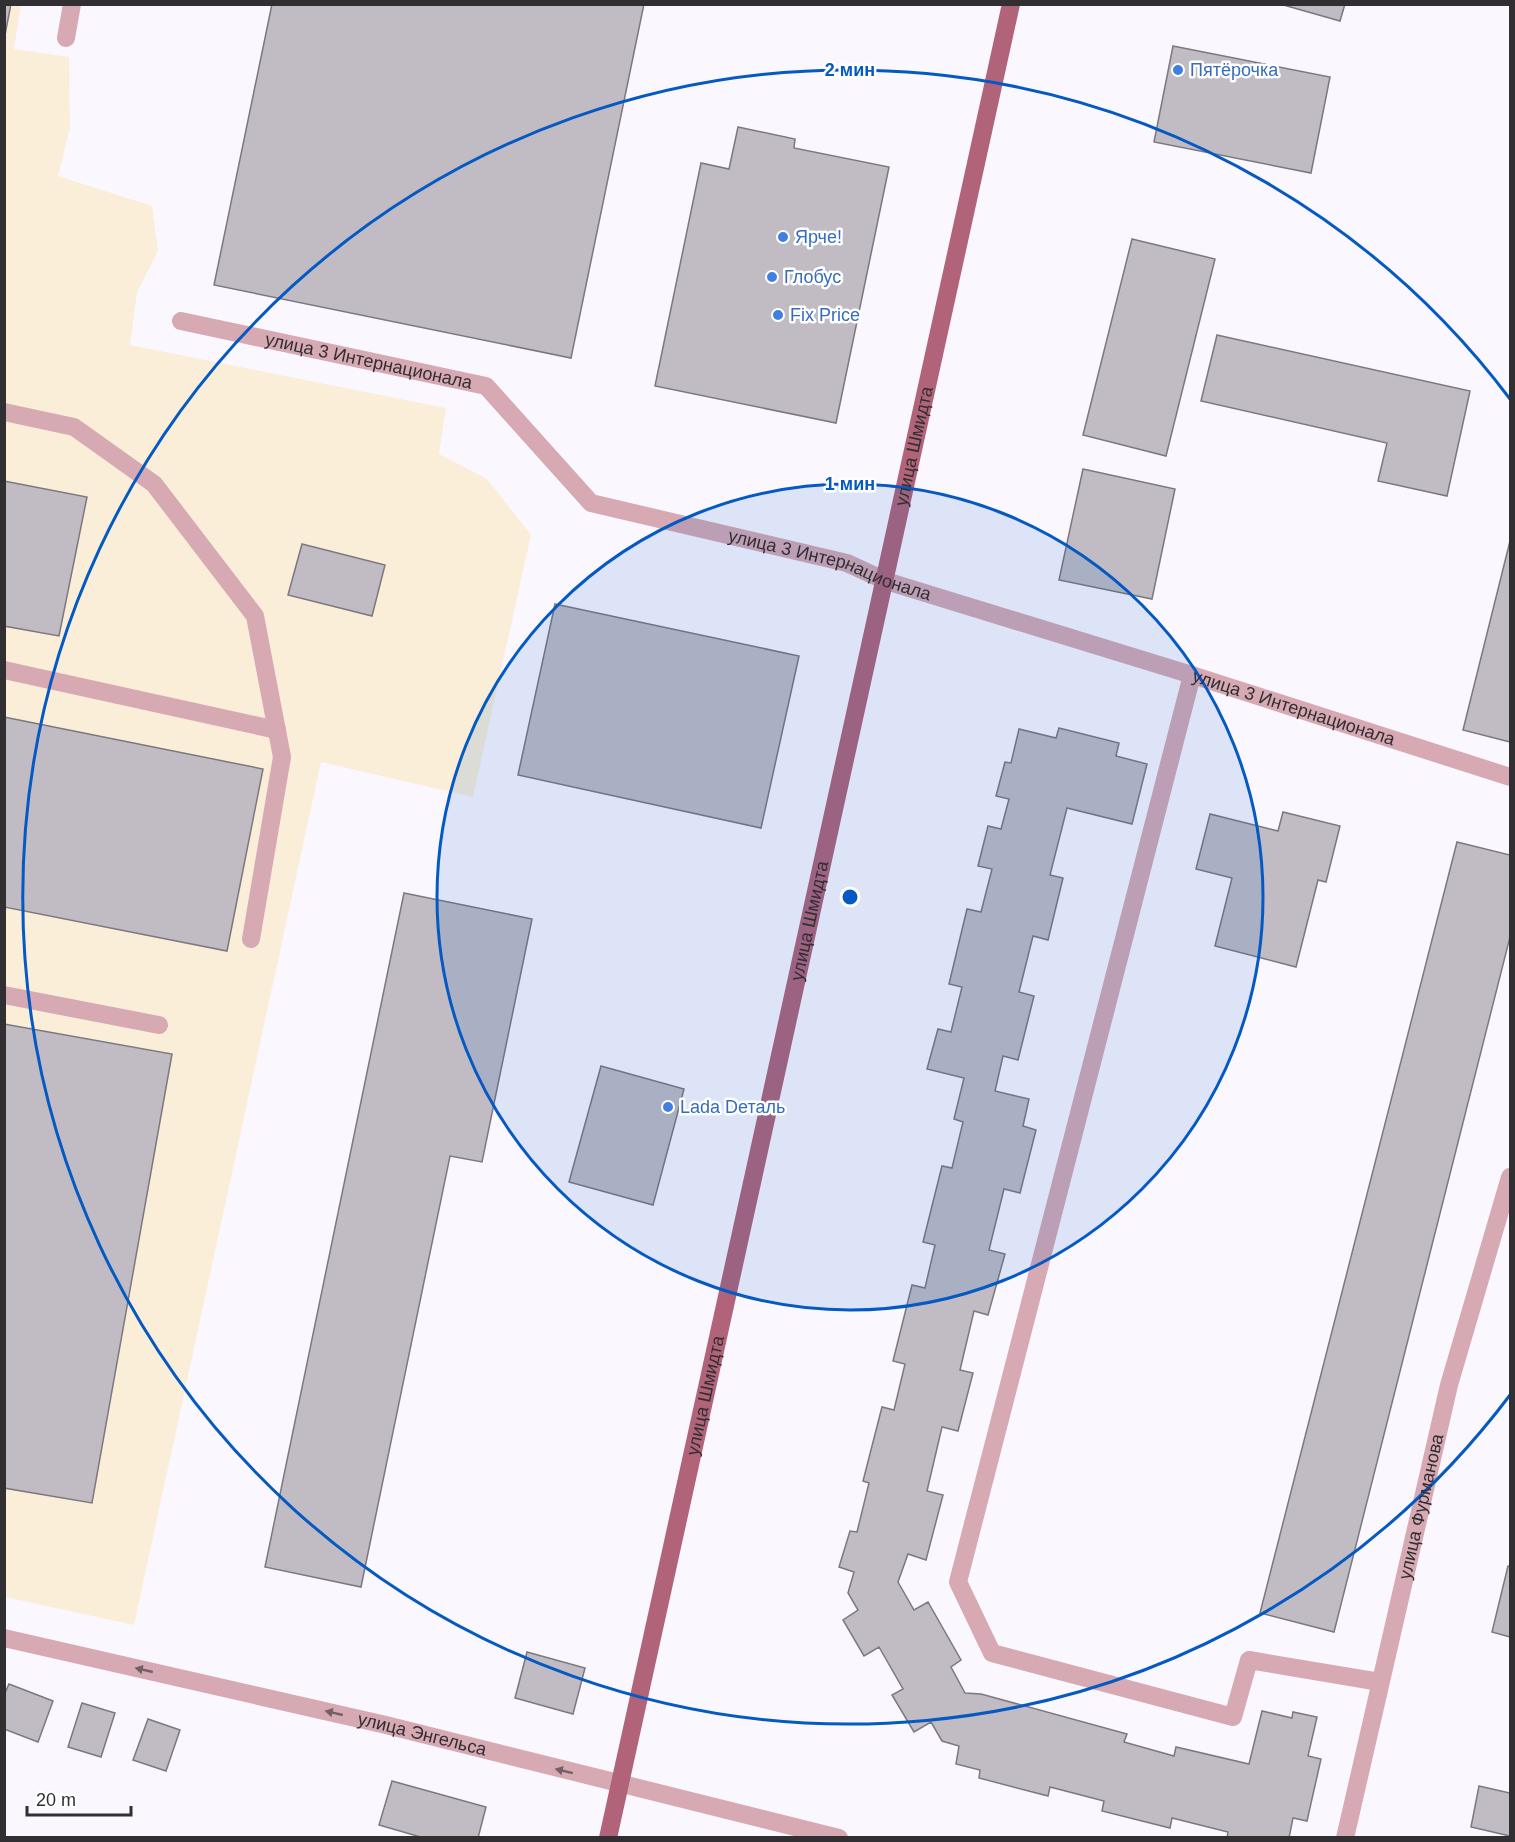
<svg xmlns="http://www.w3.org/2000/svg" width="1515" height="1842" font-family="Arial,sans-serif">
  <rect width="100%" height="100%" fill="#fbf7ff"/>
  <path fill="#faeed9" d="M21,4L14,49L69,57L70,128L58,176L152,206L158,251L137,292L130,345L446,408L439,454L487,479L531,535L473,797L321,762L134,1625L5,1597L4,5Z"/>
  <path fill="#c1bcc4" stroke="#7c787f" stroke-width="1.5" d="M4,4H11L4,40Z
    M272,4H644L571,358L214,285Z
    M1280,4H1345L1340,21Z
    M1173,46L1330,77L1311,173L1154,142Z
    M738,127L795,139L794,148L889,167L836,423L655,386L701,163L729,169Z
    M1132,239L1215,259L1166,456L1083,435Z
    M1217,335L1470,391L1447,496L1378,481L1387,443L1201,401Z
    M1083,469L1175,489L1152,599L1059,580Z
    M4,481L87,497L59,636L4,626Z
    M1510,541V742L1463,730Z
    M302,544L385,565L372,616L288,595Z
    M555,604L799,656L761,828L518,775Z
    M4,717L263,769L227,951L4,907Z
    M1059,728L1119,743L1116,756L1147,764L1132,824L1067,808L1050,875L1063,878L1048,940L1033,936L1019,992L1034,996L1018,1060L1003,1056L995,1091L1029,1099L1023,1126L1036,1130L1020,1193L1004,1189L989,1250L1005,1254L988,1315L974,1311L960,1370L973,1373L958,1431L942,1427L927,1491L943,1495L926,1560L908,1554L898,1582L914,1610L928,1602L961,1660L951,1667L965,1693L981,1694L1127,1734L1124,1742L1174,1756L1176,1747L1249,1764L1262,1711L1292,1718L1293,1712L1317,1717L1308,1756L1321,1759L1307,1821L1293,1818L1289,1838H1227L1228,1832L1172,1818L1170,1828L1102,1811L1104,1801L1050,1787L1048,1796L979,1778L980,1770L956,1764L959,1746L942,1741L931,1722L914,1732L892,1695L903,1689L879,1647L864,1656L843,1620L858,1610L848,1593L854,1572L839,1567L850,1531L857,1532L869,1483L863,1481L882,1407L894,1410L905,1364L893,1361L912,1285L925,1288L935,1245L923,1242L942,1166L952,1168L963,1122L954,1119L964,1078L927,1069L938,1029L951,1032L962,987L949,984L967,909L981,912L992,869L978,866L988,826L1001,829L1009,799L996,796L1005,762L1011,763L1019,729L1056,738Z
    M1283,812L1340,826L1326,882L1318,880L1296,967L1215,946L1232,878L1196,869L1210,814L1278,831Z
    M1457,842L1510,855V937L1334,1632L1260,1613Z
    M404,893L532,919L482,1162L450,1156L361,1587L265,1567Z
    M4,1024L172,1054L92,1503L4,1488Z
    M601,1066L684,1089L653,1205L569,1182Z
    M1508,1566H1510V1637L1492,1632Z
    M527,1652L585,1668L573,1714L515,1698Z
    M9,1684L53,1701L38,1742L4,1729V1695Z
    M82,1703L115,1713L101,1757L68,1747Z
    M148,1719L180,1730L166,1771L133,1760Z
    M392,1781L486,1807L478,1838H424L379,1825Z
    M1479,1786L1510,1793V1836L1471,1827Z"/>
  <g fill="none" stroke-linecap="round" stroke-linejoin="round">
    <g stroke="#d6a9b3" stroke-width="18">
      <path d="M66,38L72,4"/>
      <path id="s1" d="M181,321L486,386L591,503L847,563L886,581L1192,675L1510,777"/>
      <path d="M4,412L74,427L154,484L255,616L282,757L251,939"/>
      <path d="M4,670L277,730"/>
      <path d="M1192,675L958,1582L992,1653L1233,1717L1249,1660L1380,1682"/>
      <path d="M4,995L159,1025"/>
      <path id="s2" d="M4,1638L386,1725L839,1838"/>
      <path id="s3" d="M1345,1838L1449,1385L1510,1177"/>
    </g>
    <path stroke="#b16479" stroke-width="18" id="s4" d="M608,1838L1011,4"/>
  </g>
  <defs><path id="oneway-solid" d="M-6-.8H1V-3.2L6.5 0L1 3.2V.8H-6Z" transform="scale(1.5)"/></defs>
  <g fill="#736066">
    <use href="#oneway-solid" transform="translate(144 1670) rotate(-167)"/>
    <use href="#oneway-solid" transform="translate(334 1713) rotate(-167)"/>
    <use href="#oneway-solid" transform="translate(564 1771) rotate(-166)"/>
  </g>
  <circle cx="850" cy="897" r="413" fill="#0559c3" fill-opacity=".12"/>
  <g fill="none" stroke="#0559c3" stroke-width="3">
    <circle cx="850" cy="897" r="413"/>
    <path d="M1510 1395A827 827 0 1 1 1510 399"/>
  </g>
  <g fill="#3f7fe0" stroke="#fff" stroke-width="2">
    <circle cx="1178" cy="70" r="6"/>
    <circle cx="783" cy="237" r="6"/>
    <circle cx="772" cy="277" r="6"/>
    <circle cx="778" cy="315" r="6"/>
    <circle cx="668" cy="1107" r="6"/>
  </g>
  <g text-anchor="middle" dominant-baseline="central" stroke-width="5" stroke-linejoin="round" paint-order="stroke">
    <g font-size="18" fill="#366cbe" stroke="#fff" text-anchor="start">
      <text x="1190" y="70">Пятёрочка</text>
      <text x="795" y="237">Ярче!</text>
      <text x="784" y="277">Глобус</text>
      <text x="790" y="315">Fix Price</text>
      <text x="680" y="1107">Lada Dеталь</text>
    </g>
    <g font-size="18" fill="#312f32" stroke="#fff">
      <text stroke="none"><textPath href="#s1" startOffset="192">улица 3 Интернационала</textPath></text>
      <text stroke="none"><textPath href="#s4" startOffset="1425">улица Шмидта</textPath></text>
      <text stroke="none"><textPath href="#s1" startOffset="716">улица 3 Интернационала</textPath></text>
      <text stroke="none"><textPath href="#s1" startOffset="1202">улица 3 Интернационала</textPath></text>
      <text stroke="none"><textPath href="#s4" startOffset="939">улица Шмидта</textPath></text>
      <text stroke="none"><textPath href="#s4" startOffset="453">улица Шмидта</textPath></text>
      <text stroke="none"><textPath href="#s3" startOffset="340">улица Фурманова</textPath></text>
      <text stroke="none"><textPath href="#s2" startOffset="429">улица Энгельса</textPath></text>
    </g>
  </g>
  <circle cx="850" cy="897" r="9" fill="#0559c3" stroke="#fff" stroke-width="3"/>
  <g font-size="18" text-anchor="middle" font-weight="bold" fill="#0559c3" stroke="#fff" stroke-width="5" stroke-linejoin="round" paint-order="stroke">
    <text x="850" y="76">2 мин</text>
    <text x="850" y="490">1 мин</text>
  </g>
  <rect width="1515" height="1842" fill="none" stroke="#312f32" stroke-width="12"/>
  <path d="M27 1806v9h104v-9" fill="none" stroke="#312f32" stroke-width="3"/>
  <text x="36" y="1806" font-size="18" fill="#312f32" stroke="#ffffff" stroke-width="4.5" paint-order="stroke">20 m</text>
</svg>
